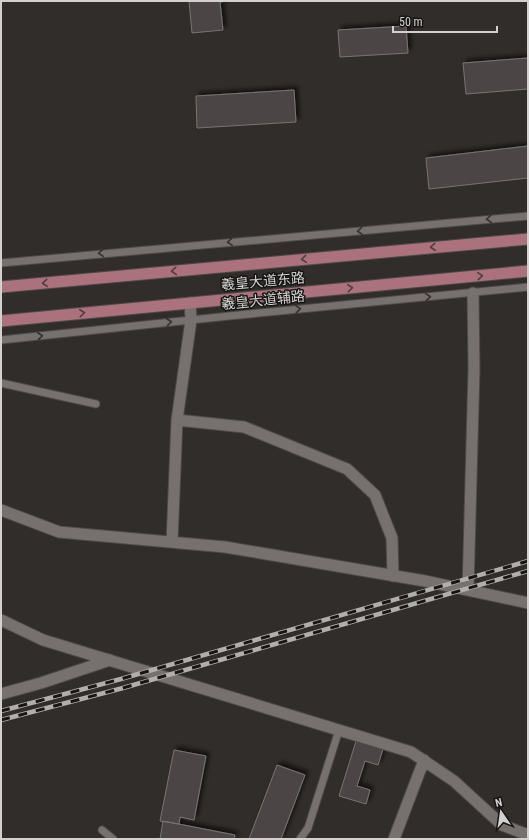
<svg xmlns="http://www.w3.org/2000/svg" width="529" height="840" font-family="'Roboto Condensed','Noto Sans SC',sans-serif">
  <defs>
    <filter id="shadow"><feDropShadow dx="3.5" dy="-3.5" stdDeviation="2" flood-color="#0009"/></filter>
  </defs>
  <rect width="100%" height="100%" fill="#312d2a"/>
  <path fill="#4b4544" stroke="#7a7472" filter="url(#shadow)" d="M189,1H227L220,2L223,30L192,33Z
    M406,26L408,53L340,57L338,30Z
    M528,58V89L466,94L463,63Z
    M294,90L296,122L197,128L196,96Z
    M528,146V178L429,189L426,158Z
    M356,741L383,749L378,765L365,761L357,786L370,790L366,804L339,796Z
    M174,750L206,756L194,820L180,817L179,824L160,821Z
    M277,765L305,775L281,839H249Z
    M163,821L235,835L234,839H160Z"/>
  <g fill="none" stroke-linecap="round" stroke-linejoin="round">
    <g stroke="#4d4a48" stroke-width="9">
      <path id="service" d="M1,263L528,216
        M1,340L229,316L528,287
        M1,383L96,404
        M102,830L113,839
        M300,839L308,828L339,730"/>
    </g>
    <g stroke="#4d4a48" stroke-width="13">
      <path id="minor" d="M177,420L244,427L347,469L375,495L392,538L393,576
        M1,510L59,532L225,547L425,581L528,603
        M172,542L177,420L191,320L190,303
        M468,590L474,369L473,293
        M1,620L43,640L411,752L454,781L502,825L528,835
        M1,694L41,683L110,660
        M394,839L424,760"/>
    </g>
    <g stroke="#4d4a48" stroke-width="13">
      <path id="primary" d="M1,287L528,239
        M1,321L528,271"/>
    </g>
    <use href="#service" stroke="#76716e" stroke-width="7"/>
    <use href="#minor" stroke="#76716e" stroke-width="11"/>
    <use href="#primary" stroke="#ab727d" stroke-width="11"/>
    <g stroke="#b1afac" stroke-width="4.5">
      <path id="rail" d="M1,711L121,679L528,561
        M1,720L123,688L528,571"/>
    </g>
    <use href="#rail" stroke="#181615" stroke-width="3" stroke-dasharray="9" stroke-linecap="butt"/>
  </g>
  <defs><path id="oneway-chevron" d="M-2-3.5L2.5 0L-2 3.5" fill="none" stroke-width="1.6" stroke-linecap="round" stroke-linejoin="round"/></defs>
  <g stroke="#343130">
    <use href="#oneway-chevron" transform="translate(489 219) rotate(175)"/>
    <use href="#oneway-chevron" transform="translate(360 231) rotate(175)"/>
    <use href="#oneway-chevron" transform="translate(230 242) rotate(175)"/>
    <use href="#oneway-chevron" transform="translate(101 253) rotate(175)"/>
    <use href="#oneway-chevron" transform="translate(428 297) rotate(-5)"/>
    <use href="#oneway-chevron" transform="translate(298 309) rotate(-5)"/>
    <use href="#oneway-chevron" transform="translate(169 322) rotate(-6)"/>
    <use href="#oneway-chevron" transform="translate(40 336) rotate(-6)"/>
  </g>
  <g stroke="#533b3f">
    <use href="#oneway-chevron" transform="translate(433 247) rotate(175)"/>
    <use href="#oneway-chevron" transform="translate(304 259) rotate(175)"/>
    <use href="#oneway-chevron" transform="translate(174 271) rotate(175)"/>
    <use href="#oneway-chevron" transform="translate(480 276) rotate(-5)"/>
    <use href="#oneway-chevron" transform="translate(45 283) rotate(175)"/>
    <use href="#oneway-chevron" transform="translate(350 288) rotate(-5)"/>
    <use href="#oneway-chevron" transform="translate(82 313) rotate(-5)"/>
  </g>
  <g text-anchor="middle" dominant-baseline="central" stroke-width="3" stroke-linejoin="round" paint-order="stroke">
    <g font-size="14" fill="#d3d1cf" stroke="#181615">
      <text transform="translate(263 281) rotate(-5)">羲皇大道东路</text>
      <text transform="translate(263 300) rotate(-6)">羲皇大道辅路</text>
    </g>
  </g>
  <rect width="529" height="840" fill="none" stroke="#d3d1cf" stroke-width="4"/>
  <g transform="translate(501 812) rotate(347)" stroke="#181615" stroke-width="3" paint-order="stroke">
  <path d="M0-3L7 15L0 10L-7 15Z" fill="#d3d1cf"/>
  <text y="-6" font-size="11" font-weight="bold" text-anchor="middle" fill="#d3d1cf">N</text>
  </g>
  <path d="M393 26v6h104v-6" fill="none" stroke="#d3d1cf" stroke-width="2"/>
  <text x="399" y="26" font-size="12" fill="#d3d1cf" stroke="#181615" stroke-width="3" paint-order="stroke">50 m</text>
</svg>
